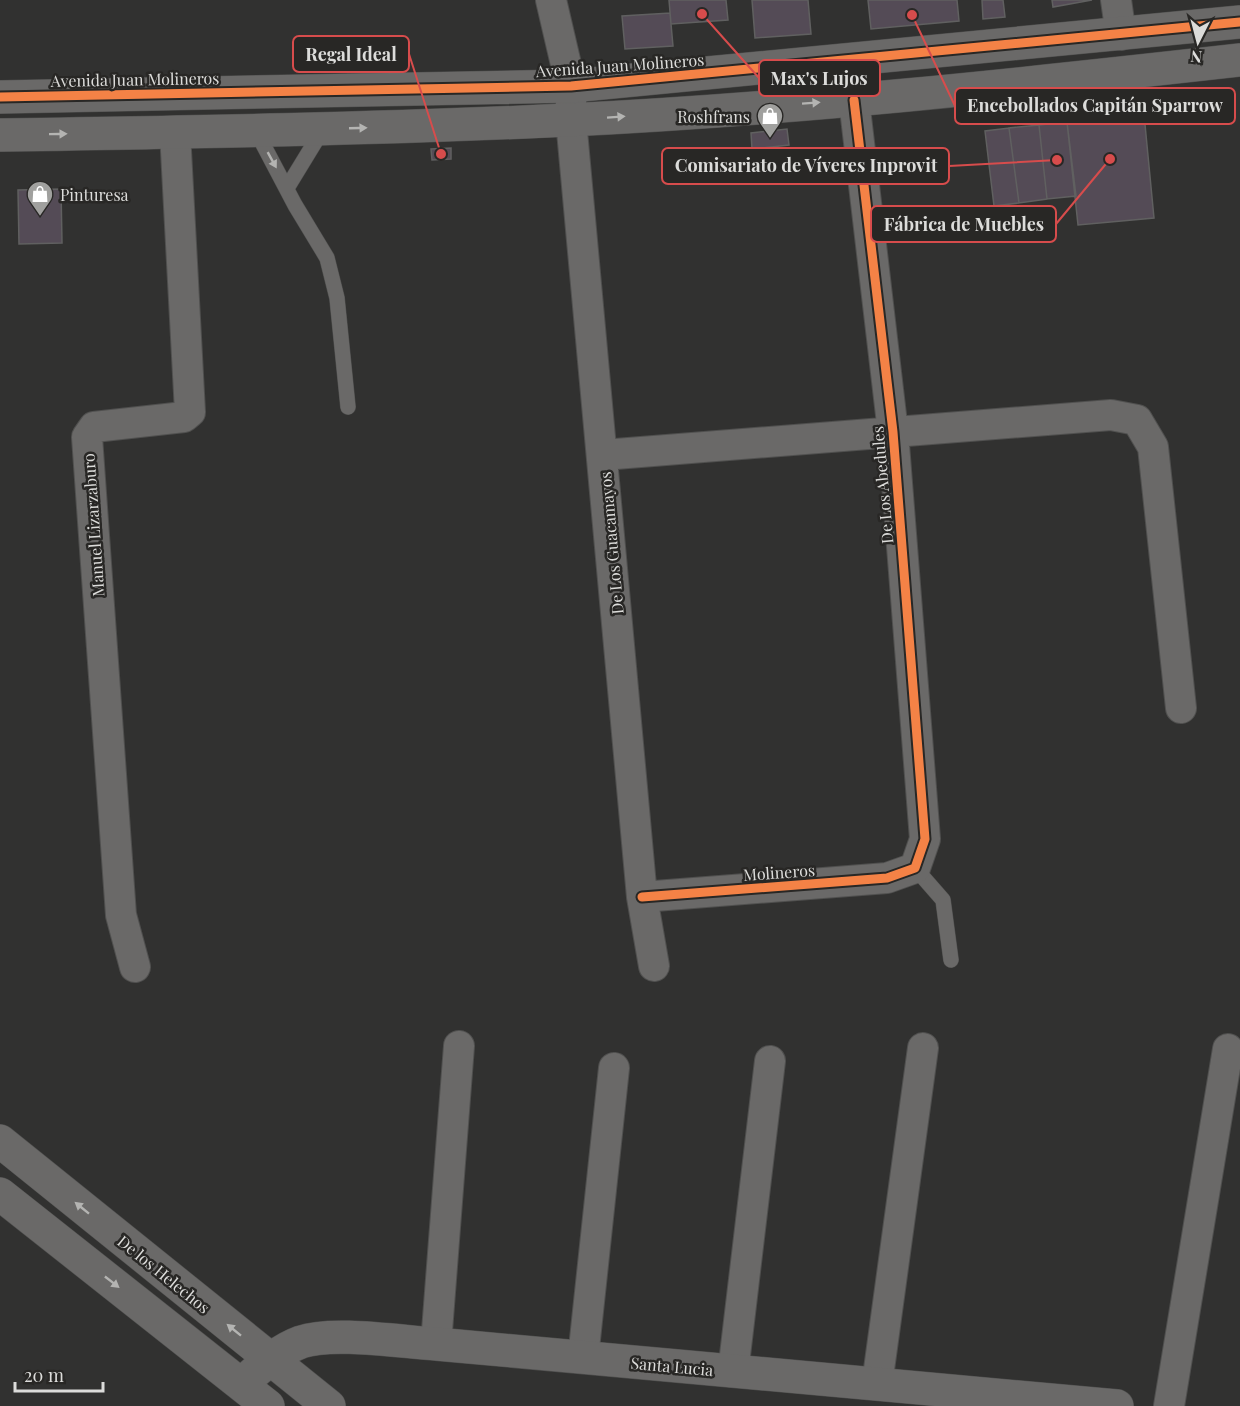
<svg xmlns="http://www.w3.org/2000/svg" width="1240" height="1406" font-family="'Playfair Display',serif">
  <rect width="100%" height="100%" fill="#313130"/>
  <path fill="#544b56" stroke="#606060" stroke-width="1.5" d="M669,0H726L728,20L671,24Z
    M752,0H808L811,34L755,38Z
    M868,0H957L959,21L871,29Z
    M982,0H1003L1005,17L983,19Z
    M1052,0H1092L1053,7Z
    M670,13L673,46L625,49L622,16Z
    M1144,114L1154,218L1078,225L1067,122Z
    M1067,122L1076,196L1047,199L1039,125Z
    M1039,125L1047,199L1019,203L1009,128Z
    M1009,128L1019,203L994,206L985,131Z
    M787,129L789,145L752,149L751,133Z
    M451,148V159L432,160L431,149Z
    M61,189L62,243L19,244L18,190Z"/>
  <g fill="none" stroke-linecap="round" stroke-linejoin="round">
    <g stroke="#50504f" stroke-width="16">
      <path id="service" d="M256,131L295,205L327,258L337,298L348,407
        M287,188L323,129
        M915,868L943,900L951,960"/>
    </g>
    <g stroke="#50504f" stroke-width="32">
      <path id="minor" d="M551,0L571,86V120L642,897L654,966
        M1116,0L1121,35
        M603,455L1111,415L1137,420L1153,447L1181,708
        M642,897L887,878L915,868L925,839L893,432L854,100
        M135,967L121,915L87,437L94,427L184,417L190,412L175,132
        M436,1344L459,1046
        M583,1358L614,1068
        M733,1372L770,1061
        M877,1384L923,1048
        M1169,1406L1228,1049"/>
    </g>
    <g stroke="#50504f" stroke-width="34">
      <path id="tertiary" d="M0,97L571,86L1240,22
        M0,135C189,132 379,129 568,120C793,109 1017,85 1240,60
        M0,1141L329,1406
        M0,1194L268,1406
        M241,1384C260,1368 277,1351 301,1342C333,1331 401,1342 436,1344L1117,1406"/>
    </g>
    <use href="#service" stroke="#6a6968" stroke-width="15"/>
    <use href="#minor" stroke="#6a6968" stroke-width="30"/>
    <use href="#tertiary" stroke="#6a6968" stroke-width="33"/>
    <g stroke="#282725" stroke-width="13">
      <path id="cycleway" d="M0,97L571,86L1240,22
        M642,897L887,878L915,868L925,839L893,432L854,100"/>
    </g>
    <use href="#cycleway" stroke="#f48246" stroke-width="9"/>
  </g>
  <defs><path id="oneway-solid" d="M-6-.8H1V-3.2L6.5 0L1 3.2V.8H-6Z" transform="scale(1.5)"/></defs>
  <g fill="#b4b4b2">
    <use href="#oneway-solid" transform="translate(811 103) rotate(-4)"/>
    <use href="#oneway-solid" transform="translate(616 117) rotate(-4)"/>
    <use href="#oneway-solid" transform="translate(358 128) rotate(-2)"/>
    <use href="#oneway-solid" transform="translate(58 134) rotate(-1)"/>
    <use href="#oneway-solid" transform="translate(272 160) rotate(61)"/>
    <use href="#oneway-solid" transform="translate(82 1208) rotate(-141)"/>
    <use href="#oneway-solid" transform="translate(112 1282) rotate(38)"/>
    <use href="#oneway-solid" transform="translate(234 1330) rotate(-141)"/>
  </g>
  <defs>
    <g id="shop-pin" transform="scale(1.35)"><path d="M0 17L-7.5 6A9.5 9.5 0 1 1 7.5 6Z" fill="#a0a09e" stroke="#282725"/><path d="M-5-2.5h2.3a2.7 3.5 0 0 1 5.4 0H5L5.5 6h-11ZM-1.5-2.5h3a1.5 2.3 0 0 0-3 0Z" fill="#fff"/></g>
  </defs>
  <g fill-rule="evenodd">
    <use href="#shop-pin" x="770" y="116"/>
    <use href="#shop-pin" x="40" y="194"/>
  </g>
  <g text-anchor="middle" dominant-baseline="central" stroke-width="5" stroke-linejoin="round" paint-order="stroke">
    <g font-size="16" fill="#dcdcda" stroke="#282725">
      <text transform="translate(620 65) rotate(-4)">Avenida Juan Molineros</text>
      <text transform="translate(135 79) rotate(-1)">Avenida Juan Molineros</text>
      <text transform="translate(882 485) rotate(-95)">De Los Abedules</text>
      <text transform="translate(93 525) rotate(-94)">Manuel Lizarzaburo</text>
      <text transform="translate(611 543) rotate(-95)">De Los Guacamayos</text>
      <text transform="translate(779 872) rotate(-4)">Molineros</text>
      <text transform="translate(164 1274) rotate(39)">De los Helechos</text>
      <text transform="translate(672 1366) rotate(5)">Santa Lucia</text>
    </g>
    <g font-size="16" fill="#dcdcda" stroke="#282725" text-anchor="end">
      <text x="750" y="116">Roshfrans</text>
      <text x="60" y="194" text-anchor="start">Pinturesa</text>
    </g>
  </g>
  <path fill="none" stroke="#d74c4c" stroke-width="2" d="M441 154L409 54M702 14L759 78M912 15L955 106M1057 160L949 166M1110 159L1056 224"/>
  <g fill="#d74c4c" stroke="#282725" stroke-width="2">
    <circle cx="441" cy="154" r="6"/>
    <circle cx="702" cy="14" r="6"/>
    <circle cx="912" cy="15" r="6"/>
    <circle cx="1057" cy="160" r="6"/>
    <circle cx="1110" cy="159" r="6"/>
  </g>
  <g fill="#282725" stroke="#d74c4c" stroke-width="2">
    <rect x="293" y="36" width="116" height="36" rx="6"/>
    <rect x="759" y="60" width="121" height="36" rx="6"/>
    <rect x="955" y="88" width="280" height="36" rx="6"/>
    <rect x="662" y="148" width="287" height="36" rx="6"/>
    <rect x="871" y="206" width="185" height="36" rx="6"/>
  </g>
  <g font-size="18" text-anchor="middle" font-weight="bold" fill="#dcdcda">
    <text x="351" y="61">Regal Ideal</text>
    <text x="819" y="85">Max's Lujos</text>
    <text x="1095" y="112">Encebollados Capitán Sparrow</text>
    <text x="806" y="172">Comisariato de Víveres Inprovit</text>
    <text x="964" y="231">Fábrica de Muebles</text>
  </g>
  <g transform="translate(1198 42) rotate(186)" stroke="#282725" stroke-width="4.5" paint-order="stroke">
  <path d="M0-4.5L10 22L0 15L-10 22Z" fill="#dcdcda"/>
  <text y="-9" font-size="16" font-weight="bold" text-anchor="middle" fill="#dcdcda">N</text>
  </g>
  <path d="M15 1382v9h88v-9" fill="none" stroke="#dcdcda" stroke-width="3"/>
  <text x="24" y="1382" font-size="18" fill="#dcdcda" stroke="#282725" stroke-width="4.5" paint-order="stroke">20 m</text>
</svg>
